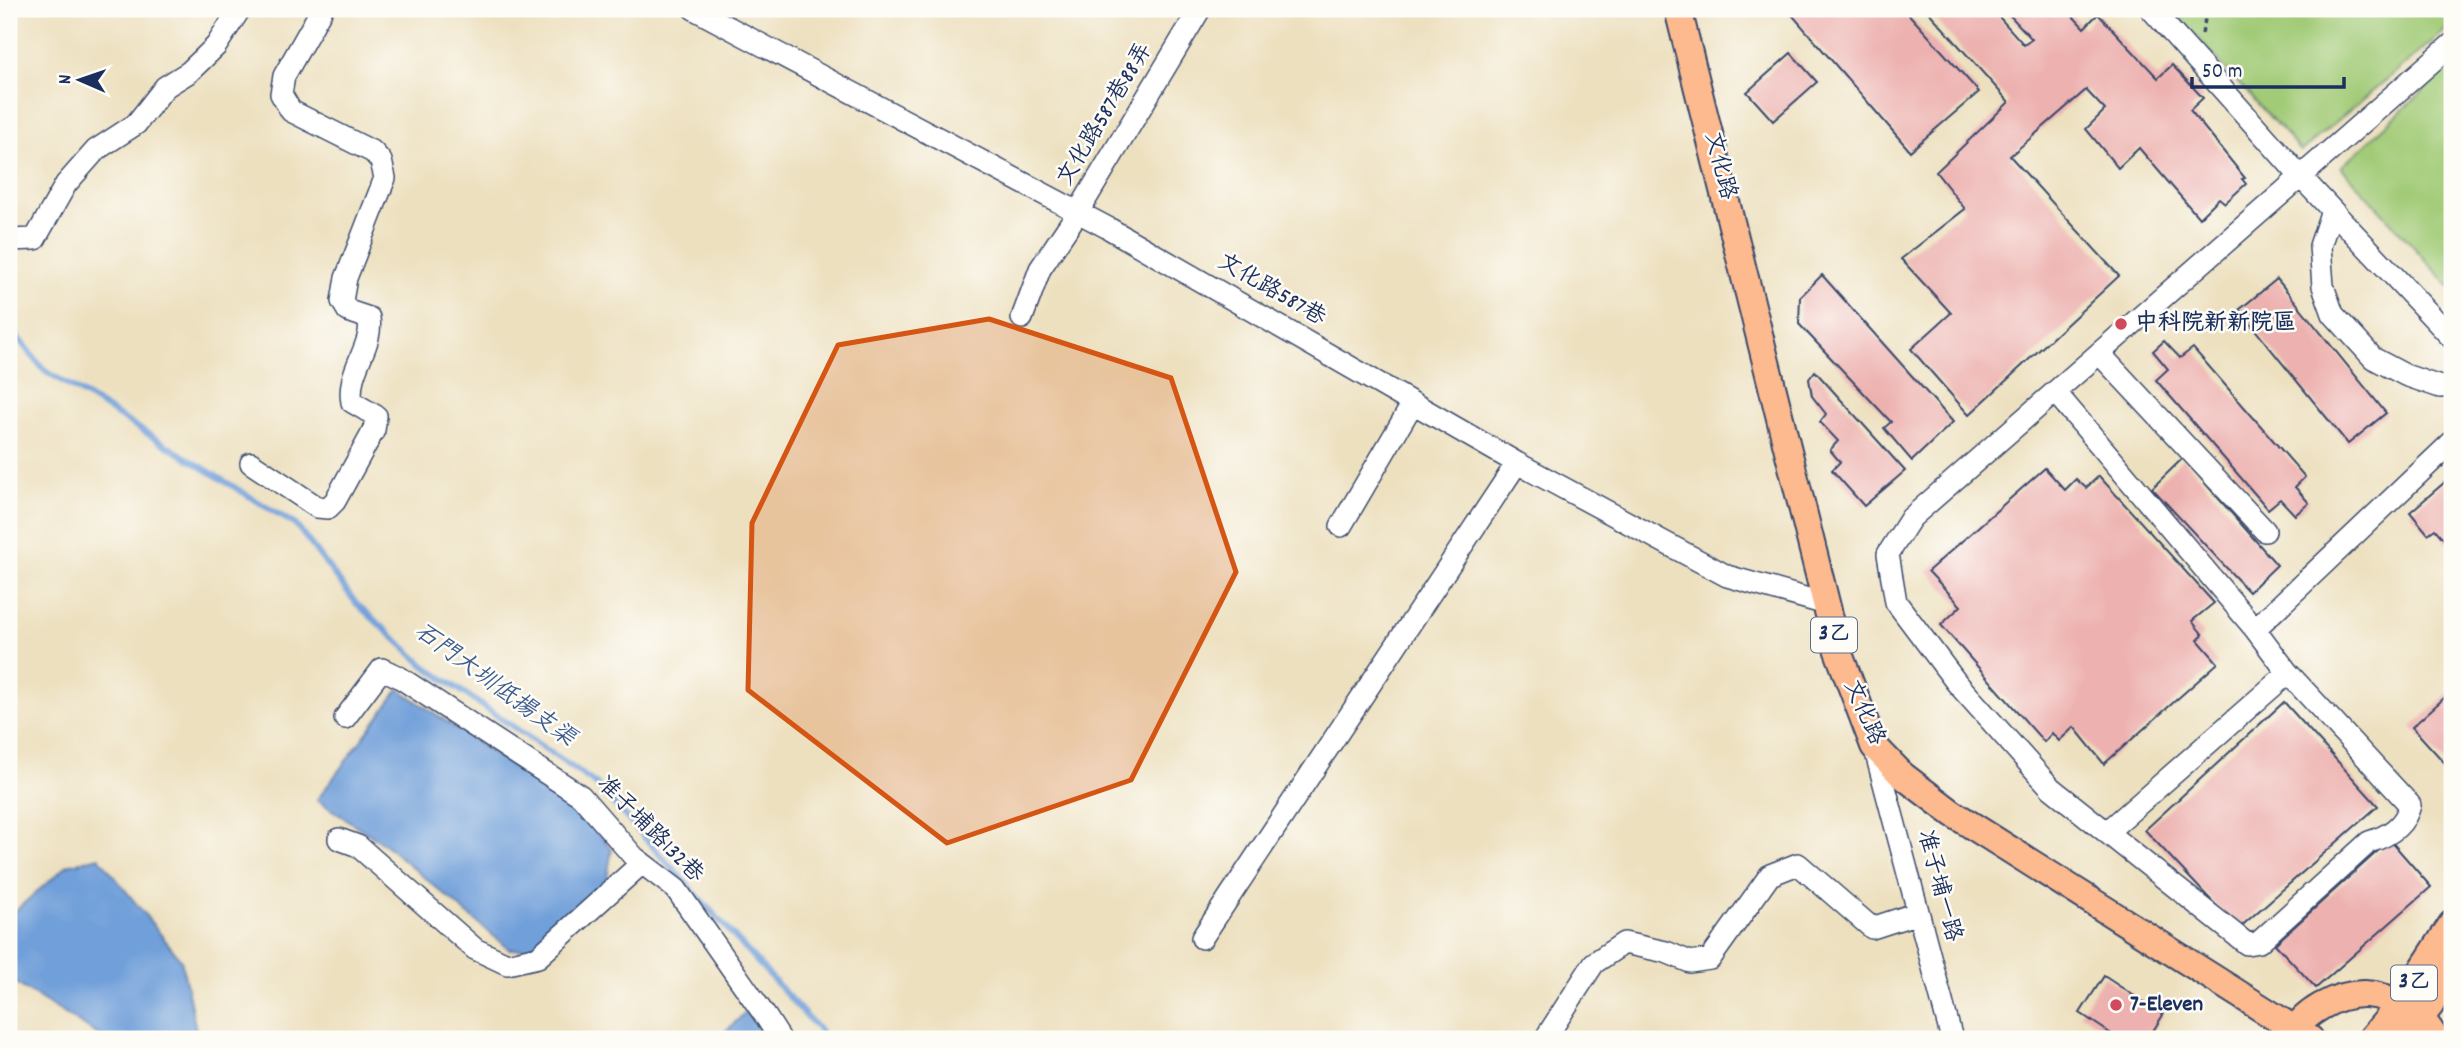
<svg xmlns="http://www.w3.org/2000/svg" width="2461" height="1048" font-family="Dekko,'LXGW WenKai TC',sans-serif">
  <rect width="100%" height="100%" fill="#fdfcf7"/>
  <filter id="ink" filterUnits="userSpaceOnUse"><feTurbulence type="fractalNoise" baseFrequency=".0143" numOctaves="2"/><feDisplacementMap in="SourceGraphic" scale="14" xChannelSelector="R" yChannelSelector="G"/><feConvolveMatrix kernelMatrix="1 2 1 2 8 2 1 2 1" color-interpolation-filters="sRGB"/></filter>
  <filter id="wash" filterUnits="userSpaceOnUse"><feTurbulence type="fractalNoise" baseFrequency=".00686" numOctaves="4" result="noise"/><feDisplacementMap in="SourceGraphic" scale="28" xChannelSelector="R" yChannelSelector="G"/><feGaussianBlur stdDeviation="1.57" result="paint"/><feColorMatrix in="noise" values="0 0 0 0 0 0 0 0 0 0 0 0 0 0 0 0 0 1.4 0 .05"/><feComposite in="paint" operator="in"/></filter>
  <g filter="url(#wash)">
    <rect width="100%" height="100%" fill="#ede0bf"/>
    <path fill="#a2cb77" stroke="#5e7d6a" stroke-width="2" d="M2171,9H2452V25L2301,151Z
      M2452,64V289L2341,167Z"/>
    <path fill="#6f9fd9" stroke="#45679c" stroke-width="2" d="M399,689L587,818L612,849L607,879L537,950L509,949L387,846L317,800Z
      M99,857L181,960L198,1039H105L9,979V916L68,865Z
      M746,1012L767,1039H718Z"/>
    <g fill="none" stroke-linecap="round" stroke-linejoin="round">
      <path stroke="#6f9fd9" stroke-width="6" d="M9,327L44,370L296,525L356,603L425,666L596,784L827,1039"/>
    </g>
    <g id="blocks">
      <path fill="#edb2b0" d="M1787,9H1904L1979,92L1910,151Z
        M1926,9H1992L2024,45L2032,39L2004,9H2072L2069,12L2084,28L2098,14L2158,78L2172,65L2203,98L2190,110L2245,178L2242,179L2246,184L2225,203L2219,198L2199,218L2139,148L2118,168L2086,129L2105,110L2086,90L2010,156L2119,276L1969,415L1911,349L1951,313L1901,259L1965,209L1936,172L2009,102Z
        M1791,53L1817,82L1773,121L1747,92Z
        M1822,275L1953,422L1912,461L1884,428L1891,422L1799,324L1800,297Z
        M2277,279L2386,413L2348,444L2239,310Z
        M2164,341L2180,358L2193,348L2305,477L2295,487L2309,503L2295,515L2280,499L2268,509L2156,380L2168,369L2153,351Z
        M1815,371L1905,471L1864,506L1832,470L1840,462L1830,450L1838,441L1820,422L1826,414L1812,396L1809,379Z
        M2183,458L2277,565L2249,592L2152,488Z
        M2045,468L2065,490L2076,479L2086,488L2099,476L2214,603L2192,621L2203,635L2198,640L2218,663L2104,764L2074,727L2059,741L2052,733L2044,742L1941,625L1961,606L1928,571Z
        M2445,482L2452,491V549L2435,529L2428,534L2410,512Z
        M2452,691V771L2412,727Z
        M2284,702L2378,806L2238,929L2145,830Z
        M2390,840L2431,887L2316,988L2275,944Z
        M2104,976L2163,1015L2148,1039H2119L2080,1013Z"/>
    </g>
  </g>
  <g filter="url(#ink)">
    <use href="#blocks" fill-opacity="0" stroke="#3a4a6d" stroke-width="2"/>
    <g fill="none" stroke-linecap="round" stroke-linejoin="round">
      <g stroke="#3a4a6d" stroke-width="24">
        <path id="minor" d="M694,9L1110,229L1517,463L1727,576L1826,604
          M2151,9L2300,176L2452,338
          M2332,210L2320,246L2323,286L2333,314L2373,358L2405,375L2440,387L2452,386
          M9,240L35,239L66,184L96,150L136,124L165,87L189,72L216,46L240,9
          M1022,318L1040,269L1078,212L1200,9
          M2100,354L2265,531
          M2056,393L2255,629L2288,673L2410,805C2405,826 2389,836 2369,842L2259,942L2247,944L2051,788L1956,682L1896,602L1888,554L1911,518L2452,44
          M251,463L317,507L328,508L335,501L374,430L376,416L352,402C346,370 374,347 369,318L348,311L342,301L346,278L385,178L381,161L373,152L291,111L281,94L284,76L322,9
          M1341,526L1413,403
          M2255,629L2452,442
          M345,718L382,669L399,677L581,796L634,857L676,889L766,1017L780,1039
          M1874,746L1952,1039
          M2107,832L2288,673
          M339,839L358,846L475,949L507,964L538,957L642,863
          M1202,938L1517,463
          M1545,1039L1594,963L1624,943L1666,952L1690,962L1710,959L1770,875L1798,864L1872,928L1918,913"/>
      </g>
      <g stroke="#3a4a6d" stroke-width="30">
        <path id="major" d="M1678,9L1838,651L1874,746L1902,775L1952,813L2310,1039
          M2290,1039C2300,1013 2338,993 2365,994C2392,995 2424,1015 2435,1039
          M2371,1039L2400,1004L2452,924
          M2404,1039L2432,1003L2452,970"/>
      </g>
      <path stroke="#3a4a6d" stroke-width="3.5" stroke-dasharray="5 5" stroke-linecap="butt" d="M2202,34L2207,9"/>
      <use href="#minor" stroke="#fff" stroke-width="21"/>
      <use href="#major" stroke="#fcba8e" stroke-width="26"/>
    </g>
  </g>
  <path fill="#d45514" fill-opacity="0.2" stroke="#d45514" stroke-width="5" stroke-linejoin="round" d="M989,319L1171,378L1236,572L1131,780L947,843L748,690L752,523L838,345Z"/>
  <g fill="#d1495b" stroke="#fdfcf7" stroke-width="2.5">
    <circle cx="2121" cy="324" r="7"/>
    <circle cx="2116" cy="1005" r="7"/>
  </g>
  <g text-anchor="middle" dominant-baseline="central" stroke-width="5" stroke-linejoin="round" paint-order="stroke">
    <g fill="#fdfcf7" stroke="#5f6c8c" stroke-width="2">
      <rect x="1811" y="617.5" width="46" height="35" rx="5"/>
      <rect x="2391" y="965.5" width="46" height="35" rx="5"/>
    </g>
    <g font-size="21" font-weight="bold" fill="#1b2f5e">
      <text x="1834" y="635">3乙</text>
      <text x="2414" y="983">3乙</text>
    </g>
    <g font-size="23" fill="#1b2f5e" stroke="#fdfcf7">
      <text transform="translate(1106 115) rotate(-59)">文化路587巷88弄</text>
      <text transform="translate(1719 166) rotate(76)">文化路</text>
      <text transform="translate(1271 291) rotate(30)">文化路587巷</text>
      <text transform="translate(1863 713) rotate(66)">文化路</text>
      <text transform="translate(649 830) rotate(45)">准子埔路132巷</text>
      <text transform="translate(1938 886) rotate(75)">准子埔一路</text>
    </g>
    <g font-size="23" font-weight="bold" fill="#1b2f5e" stroke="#fdfcf7" text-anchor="start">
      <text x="2135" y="324">中科院新新院區</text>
      <text x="2130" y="1005">7-Eleven</text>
    </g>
    <g font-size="24" font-style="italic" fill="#3d5c8f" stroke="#fdfcf7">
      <text transform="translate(494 686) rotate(36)">石門大圳低揚支渠</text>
    </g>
  </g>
  <rect width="2461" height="1048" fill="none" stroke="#fdfcf7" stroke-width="35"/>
  <g transform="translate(80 80) rotate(272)" stroke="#fdfcf7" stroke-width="5" paint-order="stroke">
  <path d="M0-5L12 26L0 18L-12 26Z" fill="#1b2f5e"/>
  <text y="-10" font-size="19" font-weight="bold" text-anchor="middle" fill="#1b2f5e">N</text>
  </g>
  <path d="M2192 77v10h152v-10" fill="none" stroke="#1b2f5e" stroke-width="3.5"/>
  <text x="2202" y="77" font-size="21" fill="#1b2f5e" stroke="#fdfcf7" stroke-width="5" paint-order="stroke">50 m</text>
</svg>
